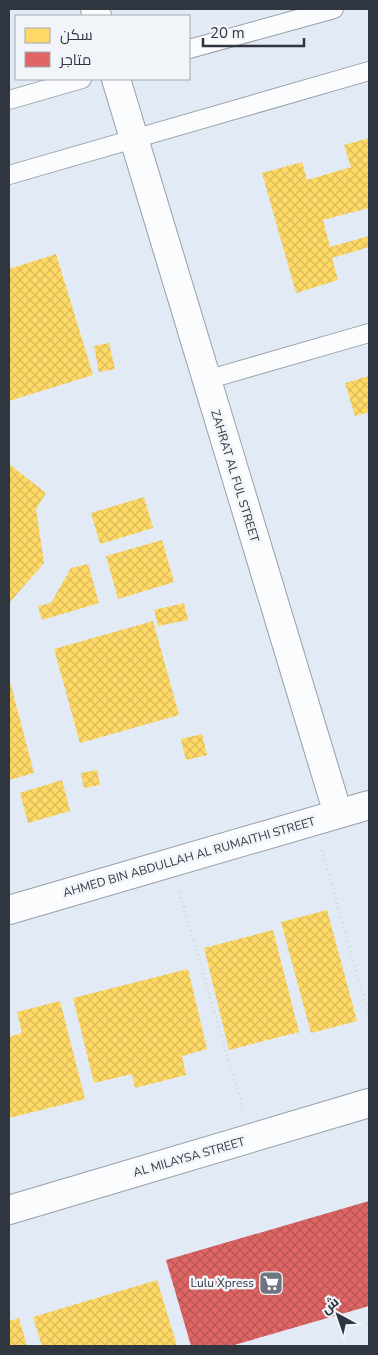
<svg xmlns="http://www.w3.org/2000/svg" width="378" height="1355" font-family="'Nunito Sans',Cairo,sans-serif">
  <defs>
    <pattern id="homes-cross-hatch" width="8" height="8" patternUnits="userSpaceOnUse" patternTransform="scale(1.25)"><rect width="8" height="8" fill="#ffd966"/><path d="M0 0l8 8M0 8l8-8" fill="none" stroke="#dbbb5a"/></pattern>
    <pattern id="shops-cross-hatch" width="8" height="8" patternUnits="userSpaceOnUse" patternTransform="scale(1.25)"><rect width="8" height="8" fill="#e06666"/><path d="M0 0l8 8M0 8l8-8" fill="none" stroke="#b65555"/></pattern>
  </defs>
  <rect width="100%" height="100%" fill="#e2eaf6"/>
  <path fill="url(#homes-cross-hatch)" d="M369,138V208L323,220L330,247L369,236V247L332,258L338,280L296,293L262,173L302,162L307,180L351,167L344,145Z
    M56,254L93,375L9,401V269Z
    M109,343L115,369L99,372L94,346Z
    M369,376V412L355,416L345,383Z
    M9,464L46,493L36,509L44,563L9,603Z
    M144,497L153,528L100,544L91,513Z
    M162,540L174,582L118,599L106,556Z
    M88,564L99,603L42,620L38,606L51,603L71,568Z
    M184,603L188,620L158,626L154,610Z
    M153,621L179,715L80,743L54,649Z
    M9,678L34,773L9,780Z
    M202,734L207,755L186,760L181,739Z
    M97,770L100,785L84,788L81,773Z
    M62,780L70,811L28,823L20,793Z
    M327,910L357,1021L311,1033L281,922Z
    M273,930L299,1032L229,1050L204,948Z
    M188,969L207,1049L182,1056L186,1075L135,1088L132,1074L94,1083L73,998Z
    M60,1001L85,1099L9,1118V1037L22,1033L17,1012Z
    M157,1280L177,1346H42L33,1317Z
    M19,1318L27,1346H9V1321Z"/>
  <path fill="url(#shops-cross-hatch)" d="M369,1201V1306L231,1346H191L166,1260Z"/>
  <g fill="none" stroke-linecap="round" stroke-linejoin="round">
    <g stroke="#989fa8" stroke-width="20">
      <path id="lane" d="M189,49L334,9
        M9,100L82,79
        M9,175L369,71
        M206,380L369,333"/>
    </g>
    <g stroke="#989fa8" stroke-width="30">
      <path id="street" d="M95,9L97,16
        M116,79L338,814
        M9,910L369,805
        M9,1210L369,1103"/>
    </g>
    <path stroke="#d3d6d9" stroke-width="3" stroke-dasharray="1 4" stroke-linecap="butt" d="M322,850L369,1017
      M179,892L243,1109"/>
    <use href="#lane" stroke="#fbfcfe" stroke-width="18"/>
    <use href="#street" stroke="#fbfcfe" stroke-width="28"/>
  </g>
  <defs>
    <g id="supermarket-square" transform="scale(1.25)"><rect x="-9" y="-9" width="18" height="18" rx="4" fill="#6e7580" stroke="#f1f5fa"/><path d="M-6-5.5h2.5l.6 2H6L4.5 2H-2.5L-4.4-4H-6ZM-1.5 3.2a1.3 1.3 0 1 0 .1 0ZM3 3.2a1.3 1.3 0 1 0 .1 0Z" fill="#fff"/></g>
  </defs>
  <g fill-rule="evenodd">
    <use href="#supermarket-square" x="271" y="1283"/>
  </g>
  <g text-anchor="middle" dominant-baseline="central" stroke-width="5" stroke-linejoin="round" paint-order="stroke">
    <g font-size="12" fill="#2f3640" stroke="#f1f5fa">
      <text transform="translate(235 476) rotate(73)">ZAHRAT AL FUL STREET</text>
      <text transform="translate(189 857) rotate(-16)">AHMED BIN ABDULLAH AL RUMAITHI STREET</text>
      <text transform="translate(189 1157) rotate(-16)">AL MILAYSA STREET</text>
    </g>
    <g font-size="12" fill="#2f3640" stroke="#f1f5fa" text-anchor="end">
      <text x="254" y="1283">Lulu Xpress</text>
    </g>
  </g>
  <rect width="378" height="1355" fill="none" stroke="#2f3640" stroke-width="20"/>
  <rect x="15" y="15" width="175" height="65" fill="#f1f5fa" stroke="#a3a9b0"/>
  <rect x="25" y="28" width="25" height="15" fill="#ffd966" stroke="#a3a9b0"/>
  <text x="60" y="40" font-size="15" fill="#2f3640">سكن</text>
  <rect x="25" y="52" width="25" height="15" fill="#e06666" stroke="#a3a9b0"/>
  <text x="60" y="65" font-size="15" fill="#2f3640">متاجر</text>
  <g transform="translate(338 1315) rotate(320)" stroke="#f1f5fa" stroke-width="4" paint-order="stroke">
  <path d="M0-4L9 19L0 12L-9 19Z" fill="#2f3640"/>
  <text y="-8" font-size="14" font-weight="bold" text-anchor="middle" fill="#2f3640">ش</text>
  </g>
  <path d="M203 38v8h101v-8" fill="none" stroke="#2f3640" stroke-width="2.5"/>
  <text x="210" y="38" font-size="15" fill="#2f3640" stroke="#f1f5fa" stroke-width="4" paint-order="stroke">20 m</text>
</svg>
